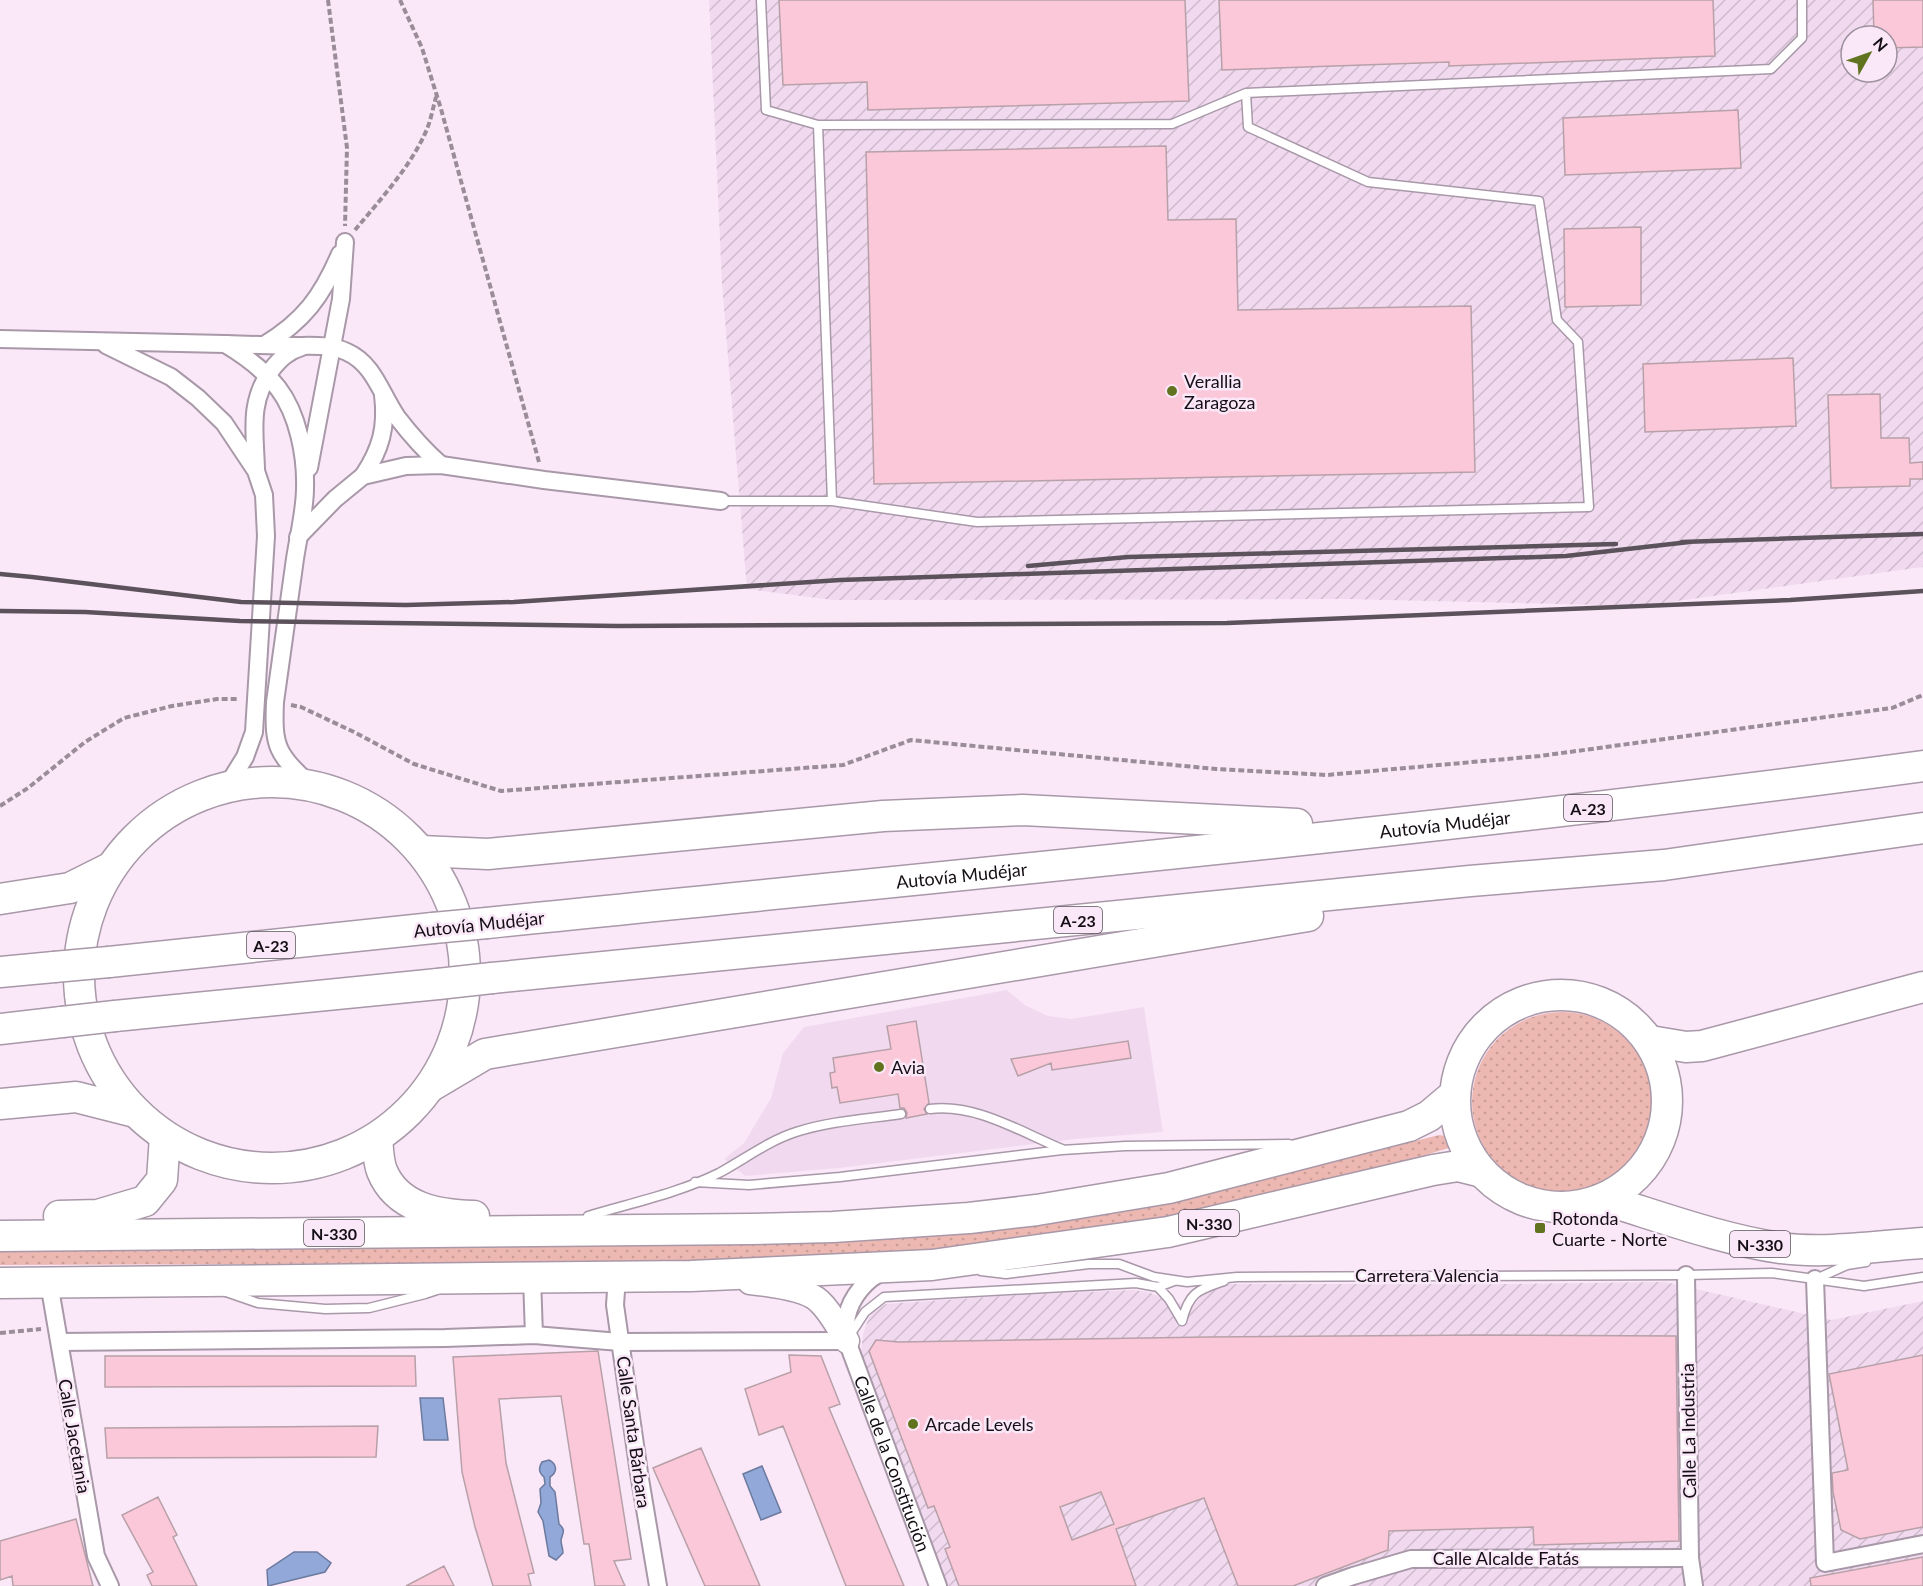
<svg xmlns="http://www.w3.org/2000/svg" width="1923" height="1586" font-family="Lato,sans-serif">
  <defs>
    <pattern id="industrial-furrows" width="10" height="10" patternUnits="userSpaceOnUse" patternTransform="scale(1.5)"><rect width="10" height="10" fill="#f1daf0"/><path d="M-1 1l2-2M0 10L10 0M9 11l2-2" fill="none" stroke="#cebacd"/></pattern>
    <pattern id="green-dots" width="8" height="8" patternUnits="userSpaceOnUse" patternTransform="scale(1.5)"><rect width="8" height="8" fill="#ecb8b1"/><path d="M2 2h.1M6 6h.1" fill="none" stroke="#ca9d97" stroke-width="1.8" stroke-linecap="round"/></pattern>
  </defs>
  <rect width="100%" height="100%" fill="#fae8f9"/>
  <path fill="#f1daf0" d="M1007,990L1025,1005L1048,1016L1071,1019L1144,1007L1163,1132L1076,1139L839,1168L745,1176L724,1159L744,1143L771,1098L783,1053L804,1027Z"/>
  <path fill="url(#industrial-furrows)" fill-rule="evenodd" d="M709,0H1923V567L1641,606L1343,599L833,600L747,589L722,284ZM1851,36H1887V72H1851Z
    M1665,1282L1831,1320L1923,1301V1586H938L861,1352L863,1334L869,1317L875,1310L886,1304L1017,1295L1133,1290L1148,1292L1158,1296L1166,1303L1193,1304L1202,1296L1226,1284H1512Z"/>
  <path fill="url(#green-dots)" d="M1472 1102a90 90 0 1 1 180 0a90 90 0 1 1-180 0Z
    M1439,1135L1445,1136L1449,1148L1337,1181L1088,1234L772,1265L494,1263L0,1265V1247L970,1229L1312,1167Z"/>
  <path fill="#91a8d9" stroke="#6c7a9e" stroke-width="1.5" d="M420,1398H443L448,1440H424Z
    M549,1460C557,1464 558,1472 550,1477V1486L555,1492L559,1524C566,1530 563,1532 561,1540C561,1544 563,1549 563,1553L556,1560L549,1556L543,1521L538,1512L541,1503L540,1489L545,1484L544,1477C539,1473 538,1468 542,1462Z
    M762,1466L781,1512L761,1520L743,1474Z
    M294,1552H317L331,1563L325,1572L268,1586L267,1570Z"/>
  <path fill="#fbc8d9" stroke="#b7a0a7" stroke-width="1.5" fill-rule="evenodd" d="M779,0H1185L1189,101L868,110L867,82L783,85Z
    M1219,0H1713L1715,56L1449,66V62L1222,70Z
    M1873,0H1923V47L1887,48V36H1874Z
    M1738,110L1741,168L1565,175L1563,118Z
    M1166,146L1168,220L1236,219L1238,310L1471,306L1475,472L874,484L866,152Z
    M1641,227V305L1565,307L1564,229Z
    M1793,358L1796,426L1645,432L1643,364Z
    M1880,394L1881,438H1909L1910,463L1923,462V479H1910V486L1831,488L1828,395Z
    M916,1021L929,1103L924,1109L927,1114L906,1118L907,1113L904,1108H900L898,1094L840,1103L837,1087L832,1088L830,1073L835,1072L833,1058L891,1049L887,1026Z
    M1128,1041L1131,1058L1052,1070L1051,1063L1018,1076L1011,1059Z
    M1484,1335L1676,1336L1679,1541L1534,1545L1533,1527L1389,1531L1388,1550L1293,1586H1238L1204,1498L1116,1529L1136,1586H959L945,1549L950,1547L934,1506L928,1508L869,1351L876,1340L899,1342L1208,1337ZM1101,1492L1114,1524L1072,1540L1060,1507Z
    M598,1351L631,1559L614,1561L625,1586H595L589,1544H584L561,1396L499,1399L506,1463L534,1573L528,1574L531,1586H493L475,1527L462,1472L453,1357Z
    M789,1355L821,1356L840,1404L829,1408L904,1586H846L783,1426L759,1435L745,1389L791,1372Z
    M1923,1355V1527L1860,1539L1841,1530L1833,1492L1832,1473L1848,1470L1829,1374Z
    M105,1356H415L416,1386L105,1387Z
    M378,1426L376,1457L107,1458L105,1428Z
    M701,1448L760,1586H705L653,1468Z
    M158,1497L177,1535L173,1537L197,1586H152L147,1575L153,1572L122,1515Z
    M76,1519L93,1586H13L12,1576L0,1580V1541Z
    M1923,1557V1586H1811L1810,1578Z
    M444,1566L454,1586H406Z"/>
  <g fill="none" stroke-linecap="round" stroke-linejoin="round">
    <g stroke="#a898a8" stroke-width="11">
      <path id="lane" d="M761,0L766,110L818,125L1172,124L1246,93L1771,69L1802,38V0
        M721,501H832L818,125
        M832,501L977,522L1589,507L1578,342L1557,320L1539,201L1368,182L1248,127L1246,93
        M930,1109C975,1103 1021,1132 1062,1149
        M695,1182L749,1185L840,1177L1062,1150L1125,1146L1289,1144
        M588,1216C631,1203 679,1193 719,1173C745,1159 768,1141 796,1132C830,1121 866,1119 901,1114
        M981,1271L1006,1274L1089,1264H1119L1154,1277L1187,1282L1237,1277L1686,1275L1772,1273L1864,1286L1923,1277
        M1816,1279L1847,1265L1866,1262
        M1158,1287L1169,1299L1182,1321
        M226,1292L258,1303L325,1309L369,1308L425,1294L437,1290
        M1182,1321C1189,1292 1198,1290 1224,1281
        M850,1335L865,1312L884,1297L1136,1283L1158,1287L1174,1281"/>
    </g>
    <g stroke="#a898a8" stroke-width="20">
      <g id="street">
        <path d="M0,339L225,344C245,356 264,370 278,388C298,414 306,456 305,488C305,513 297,541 294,566C288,611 281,657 275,702C273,748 277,753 310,785"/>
        <path d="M227,344C249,345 270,345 292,346C310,346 330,344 347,352C374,364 381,394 397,417C410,434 424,450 441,465"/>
        <path d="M106,345L171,377L198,398L224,423L256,471L264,495L266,536L254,732L245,757L227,786"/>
        <path d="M264,345C304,321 322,296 340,254"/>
        <path d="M309,468L341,299L345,242"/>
        <path d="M256,469C255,432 248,402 272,369C280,359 288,351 302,347"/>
        <path d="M363,476C381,449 387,427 383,395"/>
        <path d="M298,537L335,499L363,476L406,466L441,465L544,480L721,501"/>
        <path id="s1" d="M884,1271C866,1279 851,1297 847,1316C845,1324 846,1333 847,1341L938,1586"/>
        <path d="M1686,1275L1690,1558L1694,1586"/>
        <path d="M617,1277L615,1305L639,1473L658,1586"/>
        <path d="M532,1278L534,1335"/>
        <path d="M1815,1279L1825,1563L1923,1544"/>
        <path d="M49,1283L96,1556L110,1586"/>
        <path d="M60,1342L445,1338L534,1335L620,1342L847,1341"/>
        <path d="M1325,1586L1353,1576L1411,1559L1690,1558"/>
      </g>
    </g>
    <g stroke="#a898a8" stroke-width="27">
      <path id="secondary" d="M750,1282C768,1284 807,1289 819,1301C831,1312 838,1327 847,1341"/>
    </g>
    <g stroke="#a898a8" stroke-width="33">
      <g id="highway">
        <circle cx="272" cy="975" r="193"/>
        <path d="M421,851L488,854L883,816L1023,810L1297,824"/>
        <path d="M0,899L70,888L110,868"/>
        <path id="s2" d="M487,923C966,874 1446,830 1923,766"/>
        <path d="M109,962L433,928"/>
        <path d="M0,972L54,967"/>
        <path d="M492,978L1470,881L1664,865L1923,828"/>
        <circle cx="1561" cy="1101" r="106"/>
        <path d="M115,1016L438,984"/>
        <path d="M0,1029L62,1022"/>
        <path d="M1650,1041L1686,1047L1702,1046L1923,987"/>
        <path d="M431,1086L485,1054L1308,916"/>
        <path d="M0,1104L76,1097L135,1112"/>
        <path d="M377,1138C378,1148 378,1161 382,1171C397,1208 437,1215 474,1216"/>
        <path d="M1602,1199C1661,1217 1720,1239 1780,1248C1827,1254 1876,1246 1923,1243"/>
        <path d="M59,1216L98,1215L145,1201L162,1180L165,1136"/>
        <path d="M0,1236L751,1229L833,1227L969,1218L1037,1210L1169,1188L1409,1126L1429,1116L1455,1094"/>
        <path d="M0,1283L691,1276L932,1265L1168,1232L1433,1170L1458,1166L1482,1172"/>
      </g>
    </g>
    <path stroke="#9a8d99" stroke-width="4" stroke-dasharray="6 3" stroke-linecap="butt" d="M328,0L347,148L345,226
      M400,0L422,48L441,109L539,462
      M355,230C380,200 412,165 427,129C431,119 433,108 436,97
      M291,705L301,707L354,732L414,764L501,791L843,765L911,740L1216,769L1327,775L1540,756L1892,708L1923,695
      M0,806L28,788L85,742L124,718L172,706L217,699H239
      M0,1333L41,1329"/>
    <use href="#lane" stroke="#fff" stroke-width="8"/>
    <use href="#street" stroke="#fff" stroke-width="16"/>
    <use href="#secondary" stroke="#fff" stroke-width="24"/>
    <use href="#highway" stroke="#fff" stroke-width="30"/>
    <path stroke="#5c525c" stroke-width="4.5" d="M1682,542L1923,534
      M1028,566L1128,557L1616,544
      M0,574L32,577L241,602L406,605L514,602L840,580L1566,556L1689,542
      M0,611L85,612L240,621L618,626L1227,623L1790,600L1923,591"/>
    <g stroke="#a898a8" stroke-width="33" stroke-linecap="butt">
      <path id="highway-bridge" d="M433,928L487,923
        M54,967L109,962
        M438,984L492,978
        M62,1022L115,1016"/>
    </g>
    <use href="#highway-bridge" stroke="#fff" stroke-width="30"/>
  </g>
  <g fill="#627320" stroke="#fae8f9" stroke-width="2">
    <circle cx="1172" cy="391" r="6"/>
    <circle cx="879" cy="1067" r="6"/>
    <rect x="1534" y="1222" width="12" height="12" rx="3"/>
    <circle cx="913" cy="1424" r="6"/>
  </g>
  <g text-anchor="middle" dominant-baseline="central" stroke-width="5" stroke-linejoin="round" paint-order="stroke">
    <g fill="#fae8f9" stroke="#5a5059" stroke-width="1.5">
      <rect x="1564" y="795" width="48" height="26" rx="4.5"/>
      <rect x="1054" y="907" width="48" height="26" rx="4.5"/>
      <rect x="247" y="932" width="48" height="26" rx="4.5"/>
      <rect x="1179" y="1210" width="60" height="26" rx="4.5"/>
      <rect x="304" y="1220" width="60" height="26" rx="4.5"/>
      <rect x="1730" y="1231" width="60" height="26" rx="4.5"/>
    </g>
    <g font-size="16" font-weight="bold" fill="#150f15">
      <text x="1588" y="808">A-23</text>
      <text x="1078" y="920">A-23</text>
      <text x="271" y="945">A-23</text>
      <text x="1209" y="1223">N-330</text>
      <text x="334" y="1233">N-330</text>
      <text x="1760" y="1244">N-330</text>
    </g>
    <g font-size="18" fill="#150f15" stroke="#fae8f9" text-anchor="start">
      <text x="1184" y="381">Verallia<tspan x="1184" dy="21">Zaragoza</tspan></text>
      <text x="891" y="1067">Avia</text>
      <text x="1552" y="1218">Rotonda<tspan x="1552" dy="21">Cuarte - Norte</tspan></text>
      <text x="925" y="1424">Arcade Levels</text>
    </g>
    <g font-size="18" fill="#150f15" stroke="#fae8f9">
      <text stroke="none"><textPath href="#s2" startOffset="963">Autovía Mudéjar</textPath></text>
      <text stroke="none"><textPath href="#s2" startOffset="477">Autovía Mudéjar</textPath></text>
      <text transform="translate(479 924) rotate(-6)">Autovía Mudéjar</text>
      <text x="1427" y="1275">Carretera Valencia</text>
      <text transform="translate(1688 1431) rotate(-91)">Calle La Industria</text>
      <text transform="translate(634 1432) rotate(82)">Calle Santa Bárbara</text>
      <text transform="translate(75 1436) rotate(80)">Calle Jacetania</text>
      <text stroke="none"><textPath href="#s1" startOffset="216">Calle de la Constitución</textPath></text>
      <text x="1506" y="1558">Calle Alcalde Fatás</text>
    </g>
  </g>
  <g transform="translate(1869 54) rotate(50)"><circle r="28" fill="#fae8f9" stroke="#9e919e" stroke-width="1.5"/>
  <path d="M0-4.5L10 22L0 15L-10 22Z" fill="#627320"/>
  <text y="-9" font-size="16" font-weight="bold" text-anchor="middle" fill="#150f15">N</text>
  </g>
</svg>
